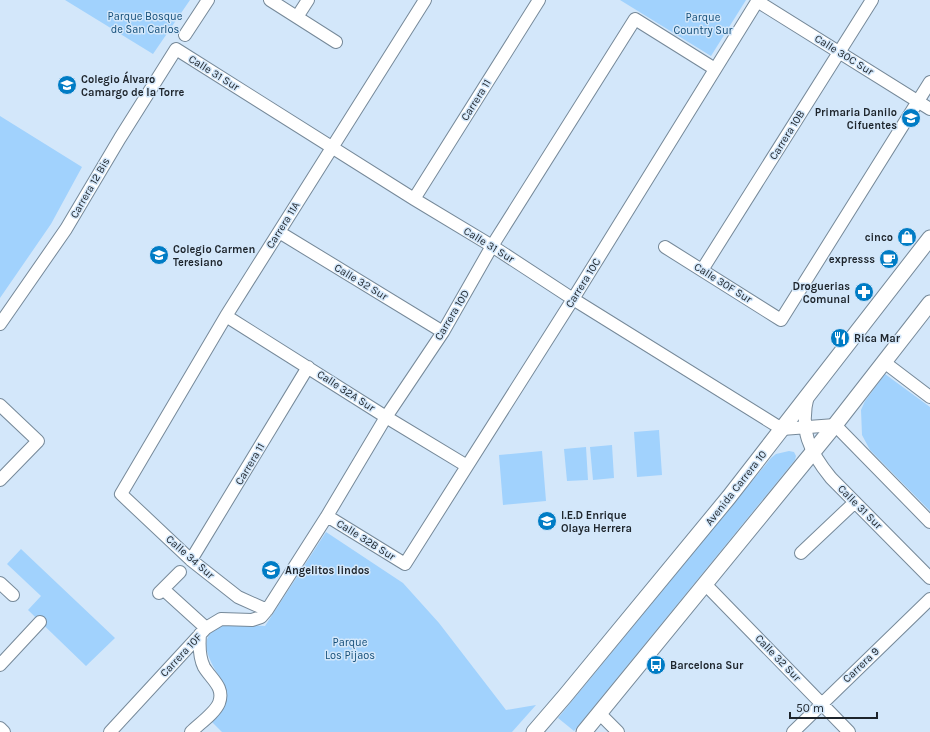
<svg xmlns="http://www.w3.org/2000/svg" width="930" height="732" font-family="Karla,sans-serif">
  <rect width="100%" height="100%" fill="#d3e7fa"/>
  <path fill="#a1d2fd" d="M65,0H190L153,54Z
    M620,0H746L711,56Z
    M0,116L82,167L51,224L0,298Z
    M885,374L930,407V511L870,450L862,435L861,410L865,401Z
    M659,430L662,475L637,477L634,432Z
    M612,445L614,478L593,480L590,447Z
    M586,447L588,480L567,481L564,449Z
    M542,451L546,501L503,505L499,455Z
    M789,451L794,452L796,456L795,460L574,731L558,718L771,458L776,454Z
    M326,532L403,583L439,623L506,710L536,705L512,732H222L211,721L221,680C210,661 194,638 222,624L265,626Z
    M21,549L115,638L86,666L28,610L41,596L7,564Z"/>
  <g fill="none" stroke-linecap="round" stroke-linejoin="round">
    <g stroke="#768999" stroke-width="14">
      <path id="minor" d="M270,0L336,42
        M757,1L930,109
        M297,17L308,0
        M185,35L208,0
        M414,199L539,0
        M279,232L443,332
        M665,247L781,320L930,82
        M702,270L872,0
        M226,316L386,417L467,466
        M0,324L66,229L120,138L176,49L414,199L492,246L573,299L782,429L835,425L930,522
        M884,362L930,397
        M808,395C799,430 809,451 831,478L930,578
        M0,405L38,441L0,480
        M327,516L405,564L573,299L758,0
        M801,553L855,502
        M191,560L308,367
        M0,583L13,595
        M705,584L849,732
        M163,589L206,628
        M159,593L180,572
        M267,610L238,597L191,560L121,494L226,316L425,0
        M0,665L40,622
        M600,714L618,732
        M0,728L4,732
        M110,732L206,628L221,619L252,620L261,617L267,610L327,516L386,417L443,332L492,246L635,19L715,69
        M191,732C199,724 215,713 219,703C225,687 211,679 204,667C199,657 199,646 200,634
        M793,732L930,599"/>
    </g>
    <g stroke="#768999" stroke-width="17">
      <path id="major" d="M534,732L565,696L729,497L930,238
        M584,732L835,425L930,303"/>
    </g>
    <use href="#minor" stroke="#fff" stroke-width="12"/>
    <use href="#major" stroke="#fff" stroke-width="15"/>
  </g>
  <defs>
    <g id="school-disc" transform="scale(1)"><circle r="9.5" fill="#007cc5" stroke="#d3e7fa"/><path d="M0-5L7-2L0 1L-7-2ZM-4 1L0 2.5L4 1V4Q0 6-4 4Z" fill="#fff"/></g>
    <g id="shop-disc" transform="scale(1)"><circle r="9.5" fill="#007cc5" stroke="#d3e7fa"/><path d="M-5-2.5h2.3a2.7 3.5 0 0 1 5.4 0H5L5.5 6h-11ZM-1.5-2.5h3a1.5 2.3 0 0 0-3 0Z" fill="#fff"/></g>
    <g id="cafe-disc" transform="scale(1)"><circle r="9.5" fill="#007cc5" stroke="#d3e7fa"/><path d="M-5.5-4.5H6V0H3Q3 3.5 0 3.5H-2.5Q-5.5 3.5-5.5 0ZM3-3.2v2h1.7v-2ZM-6 4.5H4V6H-6Z" fill="#fff"/></g>
    <g id="pharmacy-disc" transform="scale(1)"><circle r="9.5" fill="#007cc5" stroke="#d3e7fa"/><path d="M-2-6h4v4h4v4h-4v4h-4v-4h-4v-4h4Z" fill="#fff"/></g>
    <g id="restaurant-disc" transform="scale(1)"><circle r="9.5" fill="#007cc5" stroke="#d3e7fa"/><path d="M-5-6h1v4h1v-4h1v4h1v-4h1v5L-1.5 .5V6h-2V.5L-5-1ZM5-6V6H3V1.5H1.5Q1.5-4 5-6Z" fill="#fff"/></g>
    <g id="bus-disc" transform="scale(1)"><circle r="9.5" fill="#007cc5" stroke="#d3e7fa"/><path d="M-5-6H5V4H4V6H2V4H-2V6H-4V4H-5ZM-3.5-4V0h7V-4ZM-3.5 1.2v1.5H-2V1.2ZM2 1.2v1.5H3.5V1.2Z" fill="#fff"/></g>
  </defs>
  <g fill-rule="evenodd">
    <use href="#school-disc" x="67" y="85"/>
    <use href="#school-disc" x="911" y="118"/>
    <use href="#shop-disc" x="907" y="237"/>
    <use href="#school-disc" x="159" y="255"/>
    <use href="#cafe-disc" x="889" y="259"/>
    <use href="#pharmacy-disc" x="864" y="292"/>
    <use href="#restaurant-disc" x="840" y="338"/>
    <use href="#school-disc" x="547" y="521"/>
    <use href="#school-disc" x="271" y="570"/>
    <use href="#bus-disc" x="656" y="665"/>
  </g>
  <g text-anchor="middle" dominant-baseline="central" stroke-width="3" stroke-linejoin="round" paint-order="stroke">
    <g font-size="11" fill="#124d78" stroke="#d3e7fa">
      <text x="145" y="16">Parque Bosque<tspan x="145" dy="13">de San Carlos</tspan></text>
      <text x="703" y="17">Parque<tspan x="703" dy="13">Country Sur</tspan></text>
      <text x="350" y="642">Parque<tspan x="350" dy="13">Los Pijaos</tspan></text>
    </g>
    <g font-size="11" fill="#1d242b" stroke="#d3e7fa">
      <text transform="translate(844 55) rotate(32)">Calle 30C Sur</text>
      <text transform="translate(214 73) rotate(32)">Calle 31 Sur</text>
      <text transform="translate(476 100) rotate(-58)">Carrera 11</text>
      <text transform="translate(787 135) rotate(-58)">Carrera 10B</text>
      <text transform="translate(90 188) rotate(-60)">Carrera 12 Bis</text>
      <text transform="translate(283 225) rotate(-58)">Carrera 11A</text>
      <text transform="translate(489 245) rotate(32)">Calle 31 Sur</text>
      <text transform="translate(361 282) rotate(31)">Calle 32 Sur</text>
      <text transform="translate(583 283) rotate(-58)">Carrera 10C</text>
      <text transform="translate(723 283) rotate(32)">Calle 30F Sur</text>
      <text transform="translate(452 315) rotate(-59)">Carrera 10D</text>
      <text transform="translate(346 391) rotate(33)">Calle 32A Sur</text>
      <text transform="translate(250 464) rotate(-59)">Carrera 11</text>
      <text transform="translate(736 488) rotate(-52)">Avenida Carrera 10</text>
      <text transform="translate(860 507) rotate(45)">Calle 31 Sur</text>
      <text transform="translate(366 540) rotate(32)">Calle 32B Sur</text>
      <text transform="translate(190 557) rotate(41)">Calle 34 Sur</text>
      <text transform="translate(181 655) rotate(-47)">Carrera 10F</text>
      <text transform="translate(778 658) rotate(46)">Calle 32 Sur</text>
      <text transform="translate(861 665) rotate(-44)">Carrera 9</text>
    </g>
    <g font-size="11" font-weight="bold" fill="#1d242b" stroke="#d3e7fa" text-anchor="start">
      <text x="81" y="79">Colegio Álvaro<tspan x="81" dy="13">Camargo de la Torre</tspan></text>
      <text x="897" y="112" text-anchor="end">Primaria Danilo<tspan x="897" dy="13">Cifuentes</tspan></text>
      <text x="893" y="237" text-anchor="end">cinco</text>
      <text x="173" y="249">Colegio Carmen<tspan x="173" dy="13">Teresiano</tspan></text>
      <text x="875" y="259" text-anchor="end">expresss</text>
      <text x="850" y="286" text-anchor="end">Droguerias<tspan x="850" dy="13">Comunal</tspan></text>
      <text x="854" y="338">Rica Mar</text>
      <text x="561" y="515">I.E.D Enrique<tspan x="561" dy="13">Olaya Herrera</tspan></text>
      <text x="285" y="570">Angelitos lindos</text>
      <text x="670" y="665">Barcelona Sur</text>
    </g>
  </g>
  <path d="M790 712v6h87v-6" fill="none" stroke="#1d242b" stroke-width="2"/>
  <text x="796" y="712" font-size="12" fill="#1d242b" stroke="#d3e7fa" stroke-width="3" paint-order="stroke">50 m</text>
</svg>
